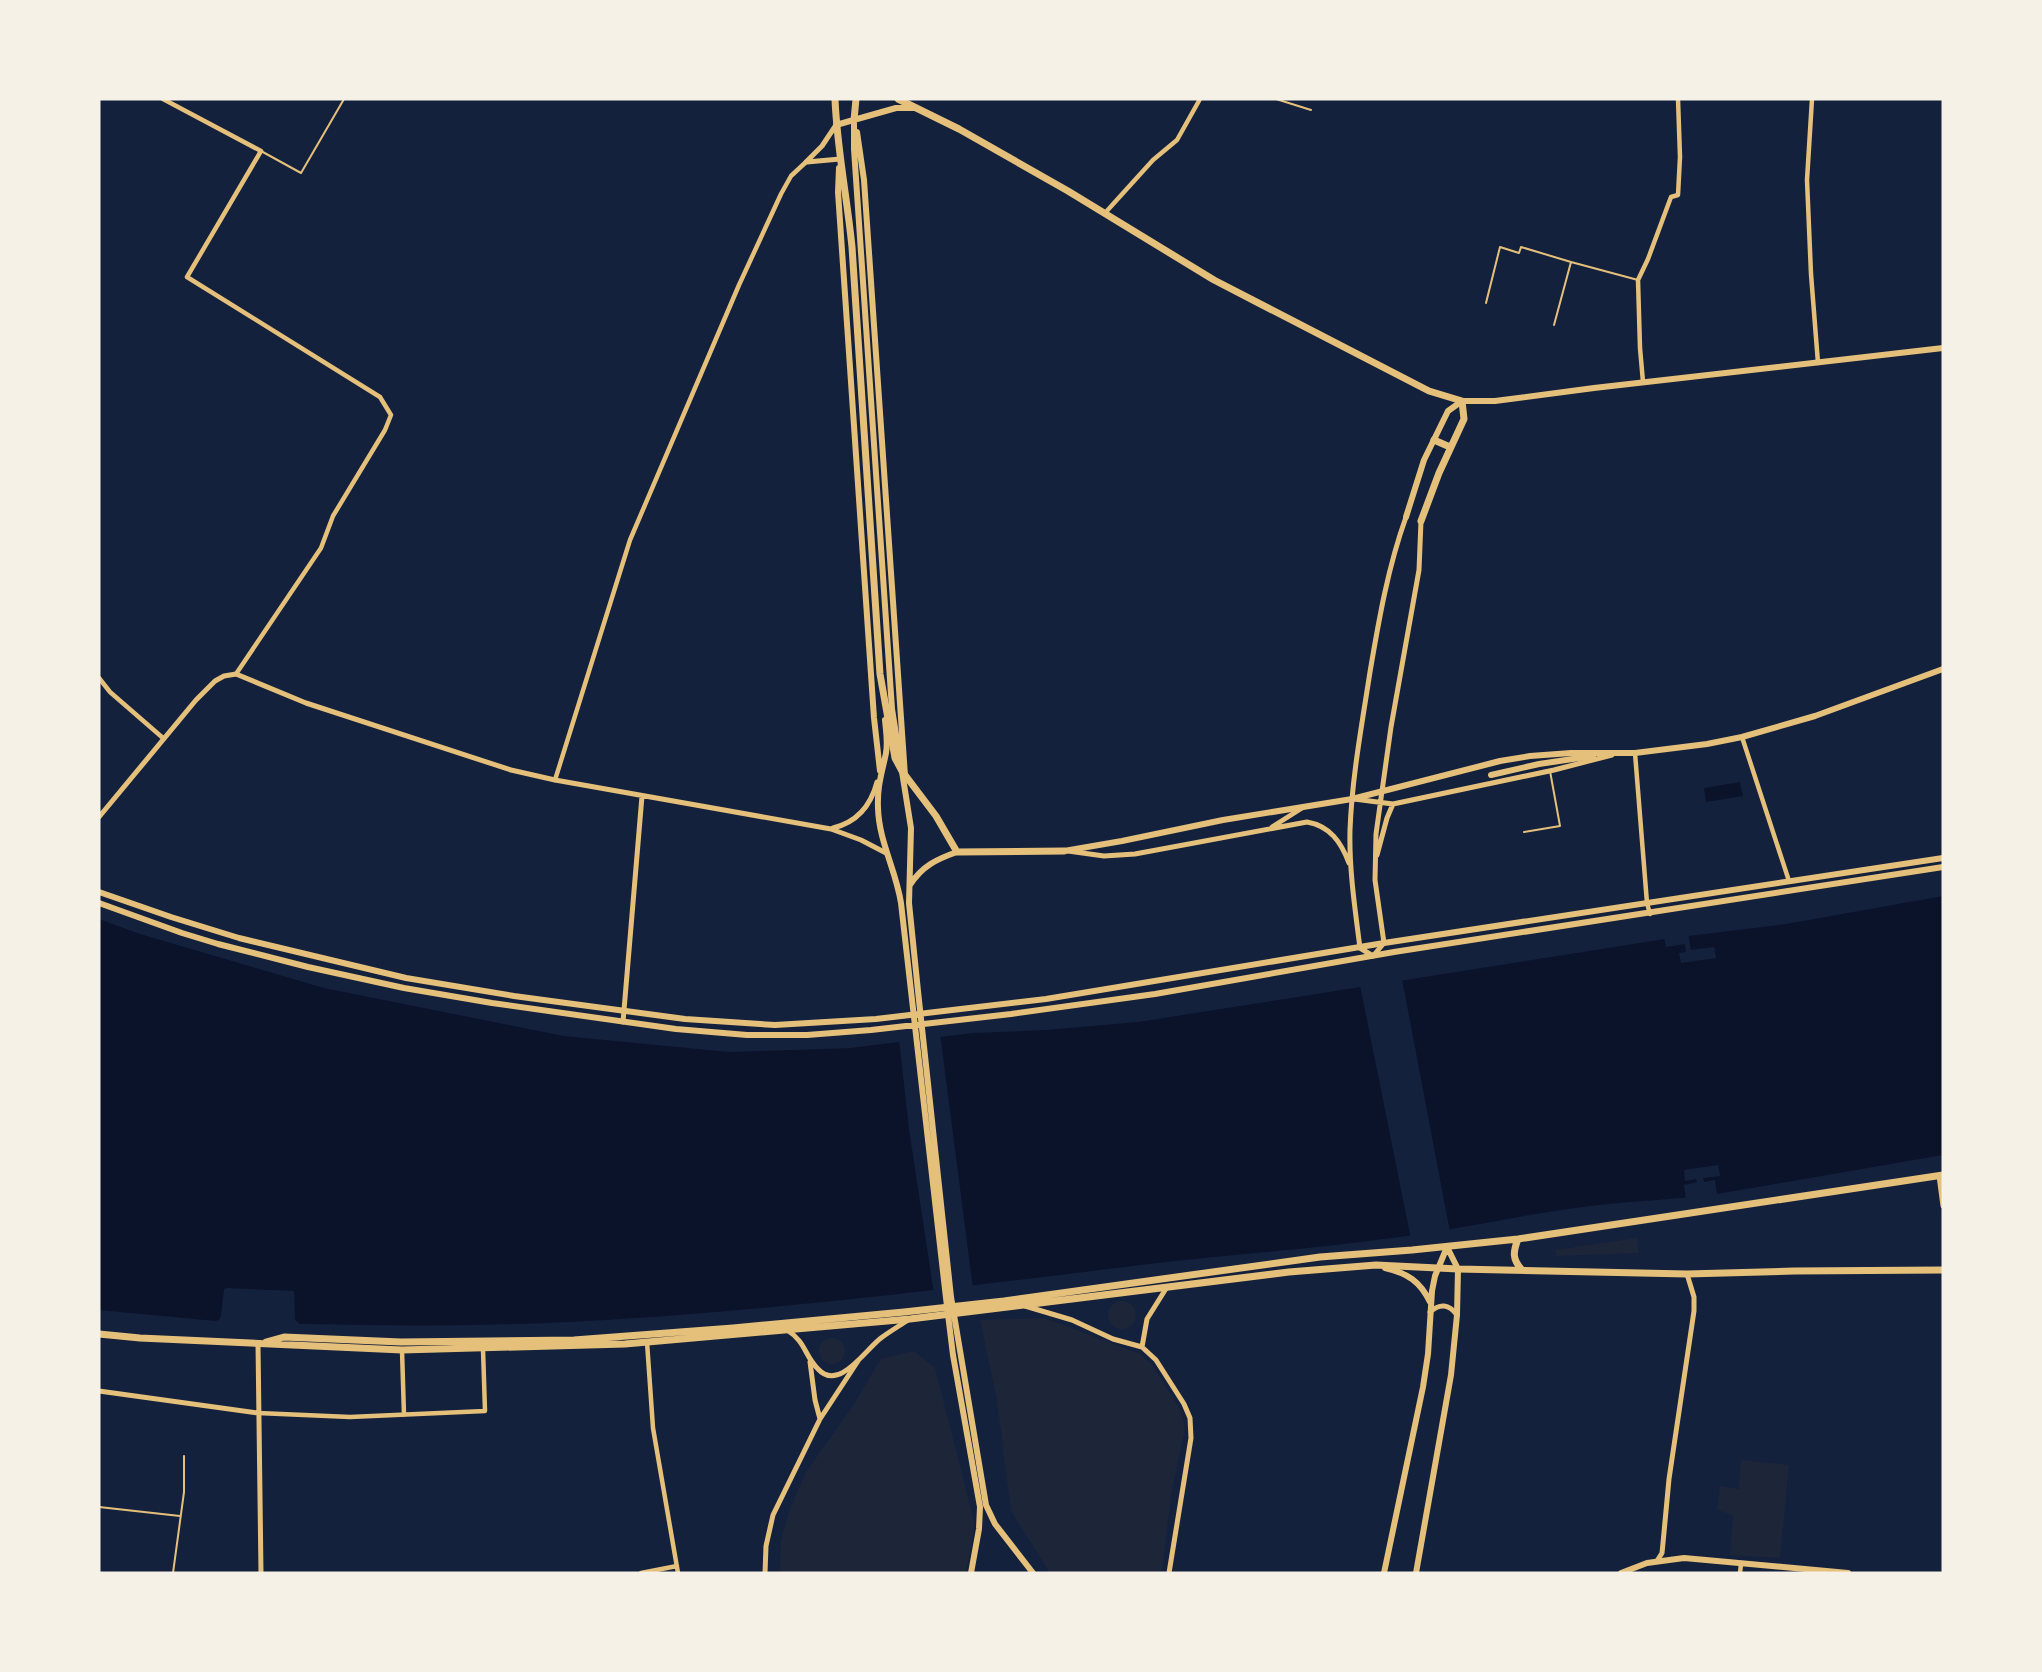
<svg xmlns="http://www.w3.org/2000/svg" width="2042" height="1672" font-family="'Varela Round',sans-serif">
  <rect width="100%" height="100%" fill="#14213d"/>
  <path fill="#1d2539" d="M1637,1238L1639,1253L1556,1256L1555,1250Z
    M1108 1315a14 14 0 1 1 28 0a14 14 0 1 1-28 0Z
    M1045,1318L1140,1354L1152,1365L1180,1409L1185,1428L1171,1495L1162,1573H1050L1011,1511L997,1400L980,1320Z
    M819 1351a13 13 0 1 1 26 0a13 13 0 1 1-26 0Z
    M914,1351L935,1368L975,1525L966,1573H780L781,1541L790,1508L806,1472L854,1404L881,1359Z
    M1741,1460L1789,1465L1780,1558L1730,1555L1733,1515L1717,1510L1720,1486L1739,1489Z"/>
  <path fill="#0b132b" d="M1740,782L1743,796L1706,802L1704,788Z
    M1943,896V1155L1717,1194C1673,1200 1627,1201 1583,1207C1519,1215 1456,1230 1392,1238C1317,1249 1241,1253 1166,1262C960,1287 755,1314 548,1323C467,1326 386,1326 305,1324H300L295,1320L294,1291L227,1288L224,1289L221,1316L219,1320L215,1321L99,1310V919L140,934L324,988L564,1036L729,1052L850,1048L972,1033L1046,1030L1138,1022L1665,939L1786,924Z"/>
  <path fill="#14213d" d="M1688,933L1691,950L1714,947L1716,958L1681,963L1679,953L1686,952L1685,944L1666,947L1664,936Z
    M1402,979L1450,1232L1411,1239L1360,985Z
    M940,1033L973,1289L934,1294L909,1129L899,1039Z
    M1718,1165L1720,1176L1703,1178L1704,1182L1715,1180L1717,1194L1686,1199L1684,1185L1697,1182L1696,1179L1685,1181L1684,1170Z"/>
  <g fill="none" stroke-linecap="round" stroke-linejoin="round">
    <path stroke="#e5c07b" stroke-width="2" d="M1276,99L1311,110
      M261,151L301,173L344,99
      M1571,262L1638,280
      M1486,303L1500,247L1519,253L1521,247L1571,262L1554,325
      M1524,832L1560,826L1550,771
      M99,1507L180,1516
      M173,1573L184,1492V1456"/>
    <path stroke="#e5c07b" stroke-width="4.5" d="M163,99L261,151L187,277L380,397L391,415L385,430L333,516L321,548L236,674
      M1812,99L1807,180L1811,274L1818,363
      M1105,213L1153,160L1177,140L1200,99
      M1643,382L1640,348L1638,280L1648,259L1671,197L1678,195L1680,157L1678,99
      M99,678L110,692L163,738
      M1742,737L1789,881
      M1635,753L1647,903L1650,914
      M555,780L630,540L739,285L781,194L791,176L806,162
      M647,1342L653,1428L678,1573
      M402,1350L404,1415
      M258,1413L350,1417L485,1411L483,1349
      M641,1573L677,1566
      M1740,1573L1741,1564"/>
    <path stroke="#e5c07b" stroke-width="5" d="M806,162L822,146L836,125
      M807,162L840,159
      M1406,517C1388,567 1379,619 1370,672C1362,724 1352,777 1350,830C1349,869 1355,909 1360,948L1373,956L1384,943L1375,880L1376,834L1391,727L1419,570L1421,521
      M1354,799L1393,804
      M99,817L196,700L215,681L224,676L236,674L306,703L511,770L555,780L831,829L861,840L886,853
      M1272,827L1302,808
      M833,828C858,822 871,805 877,782
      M1068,851L1104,856L1135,854L1307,822C1330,826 1341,842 1349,863
      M1377,855L1387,818L1393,804L1554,770L1612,755
      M623,1022L642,796
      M1939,1176L1943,1206
      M1025,1306L1072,1320L1113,1339L1142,1347L1156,1360L1184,1404L1190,1418L1191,1438L1169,1573
      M1430,1312C1440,1303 1449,1304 1457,1315
      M787,1330C806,1342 804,1355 818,1369C839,1392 865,1350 881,1338C889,1332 899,1326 908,1320
      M258,1344L261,1573
      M1142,1347L1147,1319L1167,1287
      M810,1362L815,1400L820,1419
      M99,1391L258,1413
      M1657,1561L1662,1553L1663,1543L1669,1479L1694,1311V1297L1687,1274
      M765,1573L766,1546L773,1515L820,1419L858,1361"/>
    <path stroke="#e5c07b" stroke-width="6" d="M854,120V149L892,709L911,828L909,903L918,991L951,1297L986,1505L995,1524L1033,1573
      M836,125L896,108H914
      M857,132L864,180L905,776
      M839,168L838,192L874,718L880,771
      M1406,517L1424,460L1448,411L1462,401H1495L1594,388L1943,348
      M885,720C886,731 888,742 886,753C882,773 877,786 878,808C879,842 896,870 901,903L946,1298L953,1355L980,1507L979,1529L971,1573
      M1491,775L1539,764L1593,756
      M1064,851L1122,841L1223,820L1352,799L1500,761L1530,756L1571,753H1635L1707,744L1742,737L1815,716L1943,669
      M910,885C922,866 937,859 957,852
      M99,892L171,917L239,938L406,978L514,996L685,1019L775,1025L876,1019L1046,999L1384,943L1943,858
      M99,903L182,933L218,944L308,967L404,988L492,1003L676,1029L747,1035H807L871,1030L1011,1014L1155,994L1394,952L1943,867
      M1385,1268C1407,1273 1420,1281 1430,1302
      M1384,1573L1423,1387L1428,1354L1432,1291L1435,1276L1447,1247
      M1416,1573L1451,1375L1457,1315L1458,1269L1447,1247
      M1621,1573L1647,1563L1684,1558L1848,1573"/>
    <path stroke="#e5c07b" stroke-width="7" d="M835,99C837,149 847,197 852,247L880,674L895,758L902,771L936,816L957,852L1064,851
      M898,99L959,129L1068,191L1214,280L1429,391L1462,401L1464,419L1439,473L1421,521
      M854,120L856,99
      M1434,440L1450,447
      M1518,1239C1513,1252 1512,1259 1522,1270
      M99,1334L140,1338L402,1350L625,1344L910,1319L1289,1272L1376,1265L1458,1269L1687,1274L1794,1271L1943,1270
      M266,1342L284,1337L401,1342L574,1340L733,1328L904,1312L1004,1301L1320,1257L1412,1250L1518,1239L1943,1175"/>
  </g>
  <rect width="2042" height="1672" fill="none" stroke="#f6f1e7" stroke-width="201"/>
</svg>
